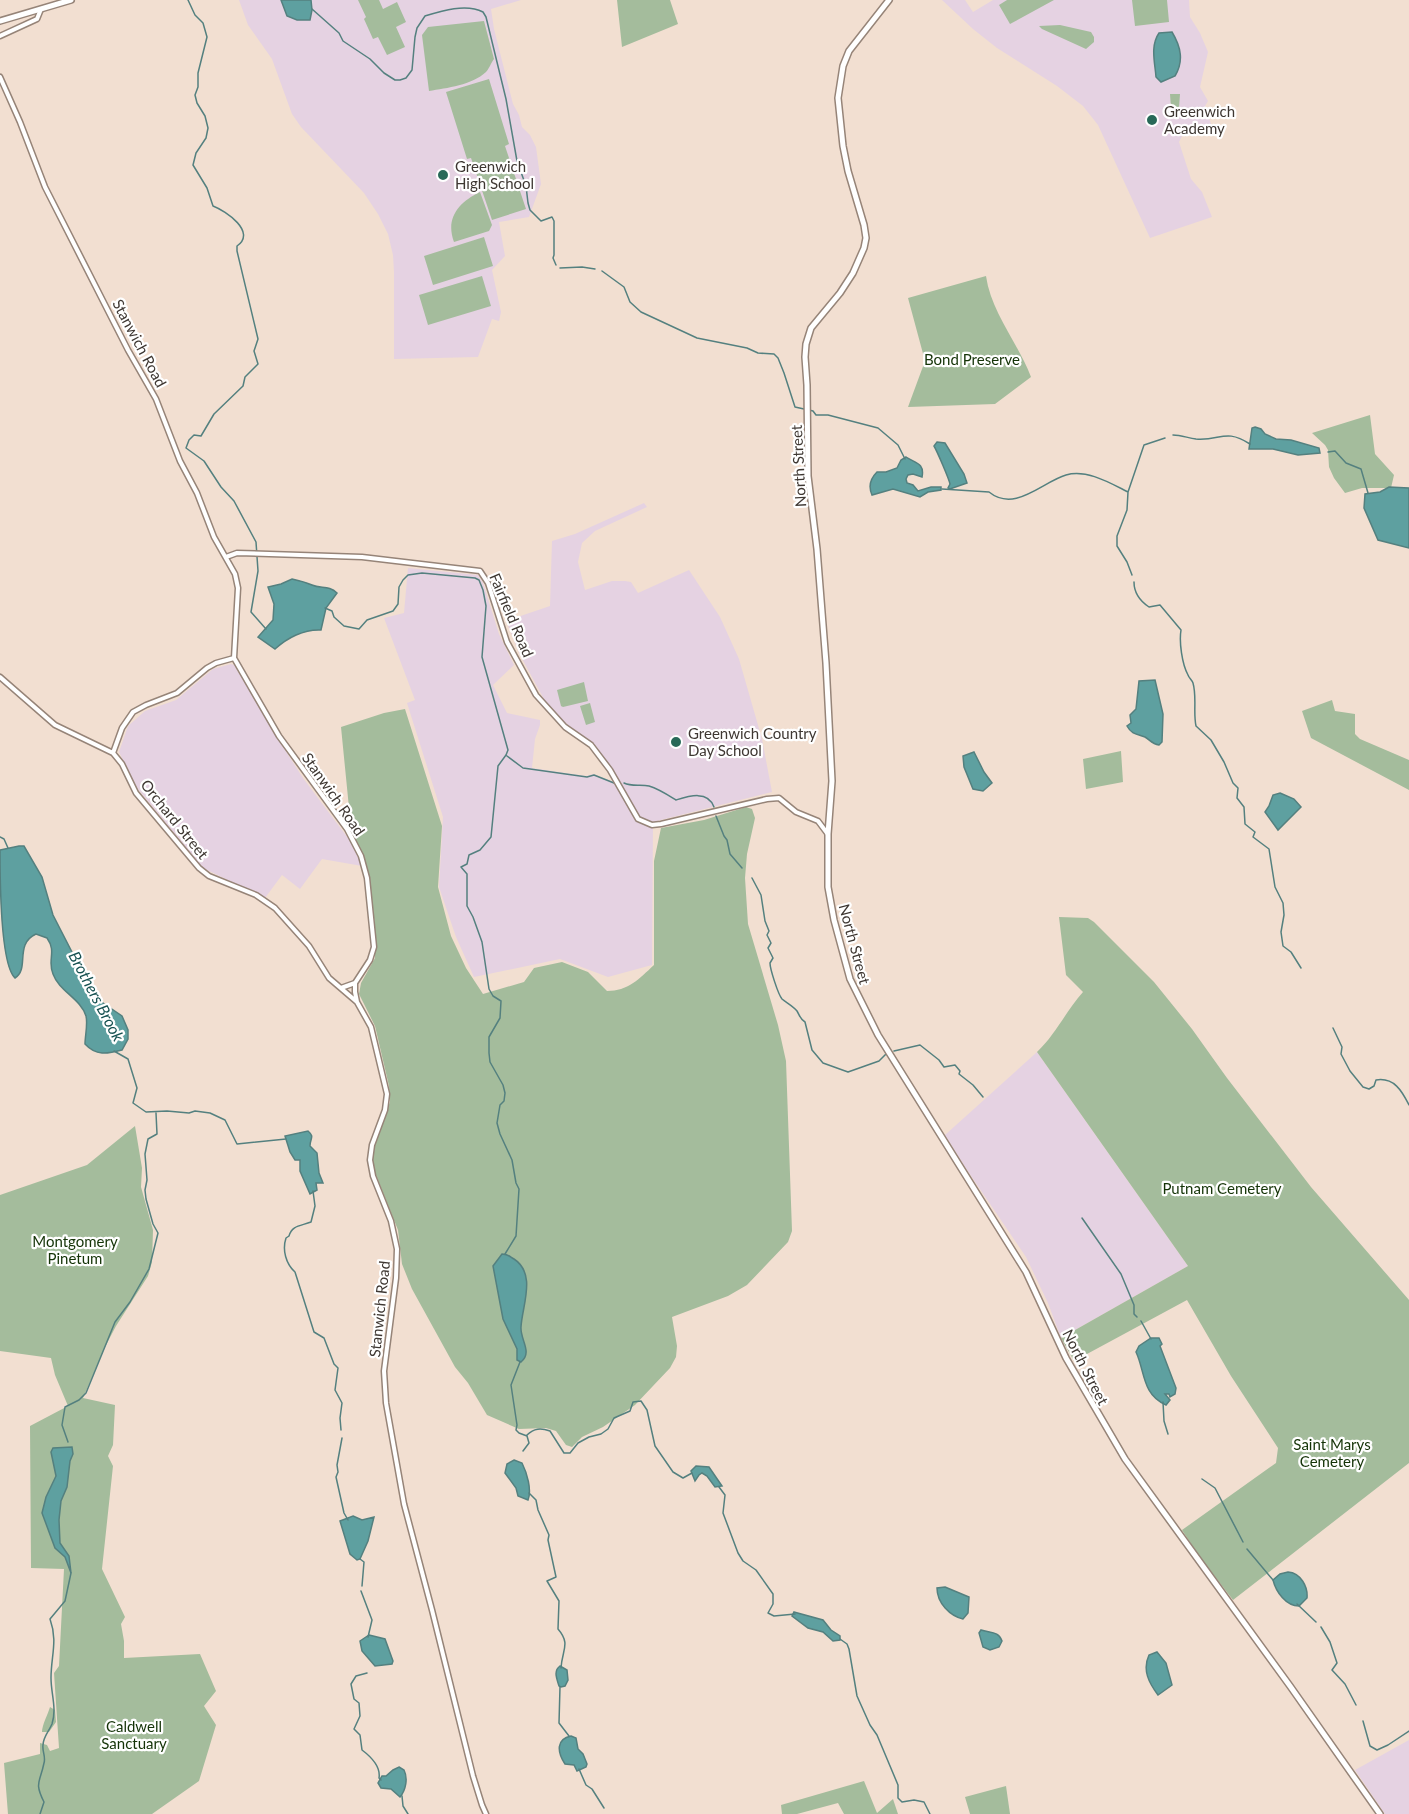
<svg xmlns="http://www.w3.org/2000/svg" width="1409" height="1814" font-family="Lato,sans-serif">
  <rect width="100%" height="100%" fill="#f2dfd1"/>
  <path fill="#e5d2e2" d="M239,0H521L491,9L494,29L513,104L519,115L522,127L530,135L536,147L541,184L529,217L499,222L505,256L492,270L501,312L499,321L492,319L478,357L394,359V272L393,255L388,234L378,214L364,193L301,127L292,114L272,59L248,25Z
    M942,0H965L973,12L993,0H1189L1190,17L1200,33L1208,52L1200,87L1208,101L1205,106L1211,124L1183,134L1179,142L1191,179L1202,192L1212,217L1150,238L1098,125L1083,106L1057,86L997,48L973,29Z
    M644,503L647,507L595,531L582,543L578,562L585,590L612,581H625L631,582L638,593L689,570L720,617L739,659L762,739L772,792L653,822L652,965L608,977L560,959L474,977L456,937L439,887L443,817L407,703L415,700L384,618L404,613L408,568L478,575L483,583L499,634L514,665L493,685L507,713L540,720V725L535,739L532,768L586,776L593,774L611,781H620L593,744L559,718L546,703L520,655L506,621L550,606L552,541L575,534Z
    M231,664L234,665L278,739L303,778L351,842L362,866L322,859L300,889L282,875L265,898L203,868L137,788L119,752L128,726L145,711L176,700L213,669Z
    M1037,1052L1188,1266L1061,1338L1048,1303L1026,1257L967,1170L945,1135Z
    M1409,1740V1814H1385L1355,1770Z"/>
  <path fill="#a4bc9c" d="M358,0H379L383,9L397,2L406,22L396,27L405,47L387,55L378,37L373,39L364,19L366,17Z
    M617,0H670L678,24L622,47Z
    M1007,0H1054L1010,24L999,5Z
    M1132,0H1167L1169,22L1135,26Z
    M484,21L494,59C491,63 489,69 486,72C472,85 447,88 429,91L422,35L428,27Z
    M1060,25L1091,32L1094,37V42L1086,49L1042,29L1039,26Z
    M489,79L509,144L505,146L526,209L492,220L471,158L467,159L446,92Z
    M1170,94H1180L1179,108L1171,117L1166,113L1171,108Z
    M480,192L492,225L489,231L454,242C445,218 459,202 480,192Z
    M484,237L493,266L433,285L424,256Z
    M482,276L491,306L428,325L419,295Z
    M986,276C991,312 1018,343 1031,377L995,404L908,407L925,361L908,298Z
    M1370,415L1375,454L1394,475L1391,488H1362L1345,493L1334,478L1329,467L1328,450L1325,445L1312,433Z
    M584,682L588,701L563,707L561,706L557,690Z
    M1332,700L1335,711L1355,714V734L1360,739L1409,760V790L1311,738L1302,711Z
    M590,703L595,722L586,725L580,706Z
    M405,709L442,826L438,887L451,936L466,968L483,994L524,982L534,968L562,962L588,972L607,991C628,991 639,979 654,965V861L661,828L704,820L746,807L752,809L755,818L747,854L745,878L748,924L778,1025L786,1061L792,1231L788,1242L747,1285L728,1296L672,1317L677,1346L676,1357L670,1368L635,1405L603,1427L582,1437L572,1447L566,1445L556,1431L546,1428L519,1429L487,1415L468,1383L455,1367L412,1289L402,1264L398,1230L372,1165V1153L375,1142L390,1102L389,1086L375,1026L359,994L361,983L375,958V926L369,876L351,828L341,727L384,713Z
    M1121,751L1123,782L1086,789L1083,759Z
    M1059,917L1088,918L1094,922L1154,982L1192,1029L1227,1078L1311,1187L1409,1300V1463L1233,1600L1199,1556L1182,1530L1276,1463L1278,1448L1231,1376L1187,1300L1074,1361L1061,1338L1188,1266L1037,1052C1056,1034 1066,1011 1083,992L1066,975Z
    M135,1126L142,1168L141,1187L153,1230L152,1262L148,1276L116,1326L105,1347L83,1398L115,1405L113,1445L108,1456L113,1466L102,1569L125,1617L121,1624L124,1641V1658L200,1654L216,1691L204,1706L216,1725L199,1781L152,1814H8L4,1763L40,1754V1743L47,1745L50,1751L59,1748L54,1673L59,1666L64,1569L31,1568L30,1426L68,1406L55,1375L51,1358L0,1351V1195L87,1165Z
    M50,1707L55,1710L56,1722L49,1732H42C42,1725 48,1714 50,1707Z
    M864,1781L877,1813L893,1799L898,1814H844L838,1803L797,1814H782L781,1805Z
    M1006,1786L1010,1814H970L965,1797Z"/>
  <path fill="#5ea0a0" stroke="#54807f" stroke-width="1.5" d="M281,0H311L312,10L310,20H297L287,16Z
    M1172,32C1181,47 1184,61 1175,76L1161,82L1156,77C1155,63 1150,46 1159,33Z
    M1255,427L1261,429L1265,434L1276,439L1291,440L1319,448L1320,453L1298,455L1273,449H1249L1252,428Z
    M937,442L945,443L964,474L967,483L950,489L948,488L950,484C949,479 937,451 934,446Z
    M906,457C915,463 925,463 922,477L913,474L908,475L906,479L907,483L913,485L918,491L931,487H941V490L928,492L920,497L893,489L872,495C868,486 871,478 877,472H886L897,468L901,460Z
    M1389,487L1409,488V548L1378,540L1364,508L1365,494L1380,492Z
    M292,579C301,581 305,582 312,585C321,589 329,585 337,593L326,608L321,630C304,629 287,638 275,649L258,637L273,620L274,604L268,587L281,584Z
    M1155,680L1163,714L1162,742L1159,745C1152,744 1150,740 1145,737C1137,734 1132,735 1127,726L1131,723L1130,715L1136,709L1139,681Z
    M974,752L984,772L992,783L983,791L973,789L964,767L963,756Z
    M1280,793L1294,799L1301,807L1278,830L1265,812L1269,806L1273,795Z
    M19,846H24L42,877L53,915L93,993L103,1003L122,1016L128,1030V1039L122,1050C107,1054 96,1056 85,1044C85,1036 88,1024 86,1016C81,999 59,991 53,974C47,960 57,952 47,938L36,934C14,944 30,969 15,978C0,964 0,875 0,850Z
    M308,1131C315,1137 310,1138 310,1146L317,1153L319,1173L323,1183H316L317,1190L310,1194L300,1171V1160H295L290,1152L285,1136Z
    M502,1254C508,1254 509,1256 514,1259C537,1274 522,1306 521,1327C520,1340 533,1352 521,1362L517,1360V1349L503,1319L493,1266Z
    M1151,1338H1159L1162,1344L1160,1346L1176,1388L1175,1394L1170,1397L1169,1394H1165L1170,1400L1166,1405C1142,1395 1145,1371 1136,1352L1139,1346Z
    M72,1447L73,1454L70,1461L67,1487L61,1501L59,1520L60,1543L69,1556L71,1573L65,1557L55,1548L42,1513L46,1497L56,1476L51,1452L53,1448Z
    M514,1460L522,1463C527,1473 532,1490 528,1500L518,1496L516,1488L505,1473L507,1464Z
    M696,1466L709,1467L722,1486L715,1487L707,1476L702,1473L699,1475L695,1481L691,1471Z
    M353,1516L362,1520L374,1517L368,1541L360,1559L357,1560L350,1554L340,1521Z
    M1288,1572C1301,1573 1308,1587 1307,1598L1299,1606C1286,1606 1276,1592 1273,1580L1280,1574Z
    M945,1587L969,1597L968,1613L963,1619C950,1616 937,1603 937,1588Z
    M794,1612L823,1620L831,1630L840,1636V1640L833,1641L823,1632L808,1628L792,1616Z
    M981,1630C990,1633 999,1631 1002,1641L999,1647L990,1650L983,1647L979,1633Z
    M369,1635L385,1639L393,1661L392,1664L375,1666L362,1651L360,1641Z
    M1157,1652L1166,1663L1172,1685L1158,1695C1149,1683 1142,1670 1149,1655Z
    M560,1666L567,1670L568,1680L565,1686L561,1687L559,1686C557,1679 553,1671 560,1666Z
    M571,1736L576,1738L578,1749L583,1754L587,1764L586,1767L577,1771L574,1765L565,1764C557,1752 556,1739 571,1736Z
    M399,1767L404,1770C408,1778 406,1790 400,1797L391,1789L381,1788L378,1783L382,1776H386L393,1770Z"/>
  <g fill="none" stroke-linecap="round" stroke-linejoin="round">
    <path stroke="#54807f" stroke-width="1.5" d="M188,0L195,15L203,23L207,37L198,73V87L195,95L197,103L205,116L208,128L206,138L196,153L193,165L207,188L213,206C226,211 257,232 237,246V251L258,339L254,351L258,364L245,377L243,386L214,414L201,436L194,435L189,440L186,448L204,461L221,487L234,501L256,542L258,571L251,612L266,629
      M312,9L339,33L343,41L370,59L384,73L395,80H400L406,78L412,70L415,37L417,28L425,16C441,11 466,3 483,12L486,17L506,99L517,161L526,186L528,203L530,210L541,221L552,217L554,221V255L553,258L556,265
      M560,268L582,267L595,269
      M602,271L624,287L630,302L641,312L697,338L747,348L758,353L774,354L778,358L784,373L795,407L804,409
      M809,410L813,411L816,415H828L878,428L898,445L905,459
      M1173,435C1181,435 1188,438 1196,439C1221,441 1225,428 1250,444
      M1328,452L1335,451L1346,463L1361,469L1368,493
      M942,489L989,492C1015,513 1042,482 1066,475C1087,469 1110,483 1128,492
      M1132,575L1127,562L1117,546V536L1127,510L1128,492L1144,445L1165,438
      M1134,582C1134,592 1140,601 1149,607L1160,605L1181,630C1179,642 1182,664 1188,675C1189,678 1192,680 1193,683C1197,697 1193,712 1196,726L1211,740L1224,762L1233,783L1238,788L1237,798L1244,807L1245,824L1255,832L1253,837L1269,849L1275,887L1283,903L1284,915L1281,932L1283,946L1291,952L1301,968
      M325,608L332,611L334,617L344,626L359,629L367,620L393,611L398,604L399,587L403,580L408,575L422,573L475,578L479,580L483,590L486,606L482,657L508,750L506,755L498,766L491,837L480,850L469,855L467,864L461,867L467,874V906L473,917L482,942L489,989L493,996L501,1001L500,1018L489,1037V1053L490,1062L503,1085L505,1093L504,1101L500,1105L497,1123L500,1134L512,1160L516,1183L519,1189L516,1236L505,1254
      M507,756L523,768L587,777L594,775L614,783
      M624,783C632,787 641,784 649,786C659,789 668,795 676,800C689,796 708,790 714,807
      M716,816L724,836L727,840L730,854L742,868
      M0,837L4,839L8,848
      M752,878L761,895L765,921L769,931L767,935L771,943L768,948L773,958L770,963C770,969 778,994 782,999C787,1003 793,1006 797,1011C800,1016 800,1019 805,1022L812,1050L823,1063L848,1072L879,1061L886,1054
      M1333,1028L1342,1047L1341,1054L1350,1071L1363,1087L1369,1089L1374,1086L1376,1080C1394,1077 1402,1091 1409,1105
      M114,1051L128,1059L137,1088L133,1103L146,1112L167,1111L189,1113L195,1111L210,1113L225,1120L237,1144L286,1139
      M894,1051L920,1045L939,1060L944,1067L955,1065L960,1071L959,1074L973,1085L983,1097
      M313,1191L315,1206L311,1222C301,1226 292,1225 289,1236L286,1238C282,1250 286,1264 295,1272L314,1332L324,1338L334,1364L338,1368L335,1390L342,1403L340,1418L341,1430
      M1082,1218L1121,1274L1134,1305V1314L1137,1317
      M1141,1321L1151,1339
      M520,1362L511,1385L517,1425L516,1430L519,1433L527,1436
      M1163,1402L1164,1421L1168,1434
      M527,1435C534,1428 541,1428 550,1431L564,1453H570L578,1443L589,1437L601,1434L608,1429L614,1418L630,1411L633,1402L641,1401L647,1410L655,1446L673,1472L683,1478L692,1473
      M342,1438L337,1465L338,1472L336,1477L344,1513L348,1520
      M68,1442L62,1425L65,1407L79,1400L86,1393L115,1322L130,1302L149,1269L158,1233L153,1224L146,1199L145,1190L147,1180L145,1154L148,1139L157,1134L156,1113
      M523,1451L529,1443L527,1436
      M1202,1479L1215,1488L1243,1542
      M719,1487L725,1495L723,1513L738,1553L743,1561L756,1570L773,1594V1604L768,1613L774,1616L795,1614
      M529,1493L536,1500L538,1510L549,1535L548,1540L556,1577L547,1581L559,1601L558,1629C571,1644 562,1650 561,1668
      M1247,1549L1273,1580
      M360,1559L364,1562L362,1586
      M361,1591L372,1620L368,1637
      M1297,1604L1316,1622
      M1321,1627L1330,1642L1337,1663L1332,1670L1345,1684L1356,1705
      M840,1639L847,1644L849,1649L857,1696L870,1725L877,1735L898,1785V1798L902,1802L914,1800L924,1802L930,1814
      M367,1673L356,1676L351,1684L354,1699L359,1703L360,1716L354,1729L360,1735L362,1750C370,1756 381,1766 379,1778L381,1780
      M560,1687L559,1723L569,1736
      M1363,1721L1370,1746L1377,1750L1388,1745L1409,1731
      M579,1769L586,1785L592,1789L604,1808
      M402,1796L403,1806L408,1814
      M40,1814L44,1802C34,1782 40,1783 44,1763C46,1757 42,1751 43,1745C43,1737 49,1731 52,1724C57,1708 51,1694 51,1678C51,1656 58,1641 50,1619L65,1601L71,1573"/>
    <g stroke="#968478" stroke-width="7">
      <path id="minor" d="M0,36L37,19L41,9
        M0,77L20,122L45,187L128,350L156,399L180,461L197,493L214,537L235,574L238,588L234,658L279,736L347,829L361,856L367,878L374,947L370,960L355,983V992L357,1002L371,1027L387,1094L385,1110L372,1145L370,1160L373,1176L391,1221L397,1249L396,1278L384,1371L386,1403L404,1504L432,1610L473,1776L482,1805L486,1814
        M226,557L237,553L362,557L480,571L488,583L507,642L536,695L565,727L591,745L610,770L638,819L652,825L661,824L767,799L779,798L796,812L818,821L827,833
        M0,677L55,725L113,753L122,764L136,793L199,868L209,876L256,895L275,908L309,946L329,978L357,1002
        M113,753L122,728L133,712L146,705L177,693L207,668L216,663L234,658
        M341,988L355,983"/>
    </g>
    <g stroke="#968478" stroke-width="8">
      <path id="major" d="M889,0L849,51L843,66L838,98L843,146L848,171L864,225L866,238L864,248L853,273L840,293L811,328L806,344L805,357L807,385L808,476L817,549L826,663L832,781L828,834V887L834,920L850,979L878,1035L1026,1272L1066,1358L1125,1459L1290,1686L1380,1814
        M0,21L71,0"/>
    </g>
    <use href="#minor" stroke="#fff" stroke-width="4"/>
    <use href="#major" stroke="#fff" stroke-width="5"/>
  </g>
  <g fill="#286958" stroke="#fff" stroke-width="2">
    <circle cx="1152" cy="120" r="6"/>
    <circle cx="443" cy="175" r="6"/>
    <circle cx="676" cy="742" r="6"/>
  </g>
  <g text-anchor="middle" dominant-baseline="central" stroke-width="4.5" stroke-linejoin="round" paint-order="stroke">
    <g font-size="15" fill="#3e3732" stroke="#fff" text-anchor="start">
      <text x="1164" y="111">Greenwich<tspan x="1164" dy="17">Academy</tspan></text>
      <text x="455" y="166">Greenwich<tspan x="455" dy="17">High School</tspan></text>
      <text x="688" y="733">Greenwich Country<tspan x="688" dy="17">Day School</tspan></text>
    </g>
    <g font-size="15" fill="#3e3732" stroke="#fff">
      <text transform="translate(140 343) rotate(62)">Stanwich Road</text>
      <text transform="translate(798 466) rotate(-93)">North Street</text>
      <text transform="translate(512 615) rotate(67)">Fairfield Road</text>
      <text transform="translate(334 794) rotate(55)">Stanwich Road</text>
      <text transform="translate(175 819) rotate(51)">Orchard Street</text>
      <text transform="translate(855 944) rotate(75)">North Street</text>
      <text transform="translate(379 1309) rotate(-84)">Stanwich Road</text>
      <text transform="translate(1086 1367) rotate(63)">North Street</text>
    </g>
    <g font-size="15" fill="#143307" stroke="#fff">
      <text x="972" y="359">Bond Preserve</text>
      <text x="1222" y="1188">Putnam Cemetery</text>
      <text x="75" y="1241">Montgomery<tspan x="75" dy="17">Pinetum</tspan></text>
      <text x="1332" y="1444">Saint Marys<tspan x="1332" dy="17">Cemetery</tspan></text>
      <text x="134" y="1726">Caldwell<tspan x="134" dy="17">Sanctuary</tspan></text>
    </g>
    <g font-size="16" font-style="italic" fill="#155050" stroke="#fff">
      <text transform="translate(97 996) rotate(62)">Brothers Brook</text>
    </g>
  </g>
</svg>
